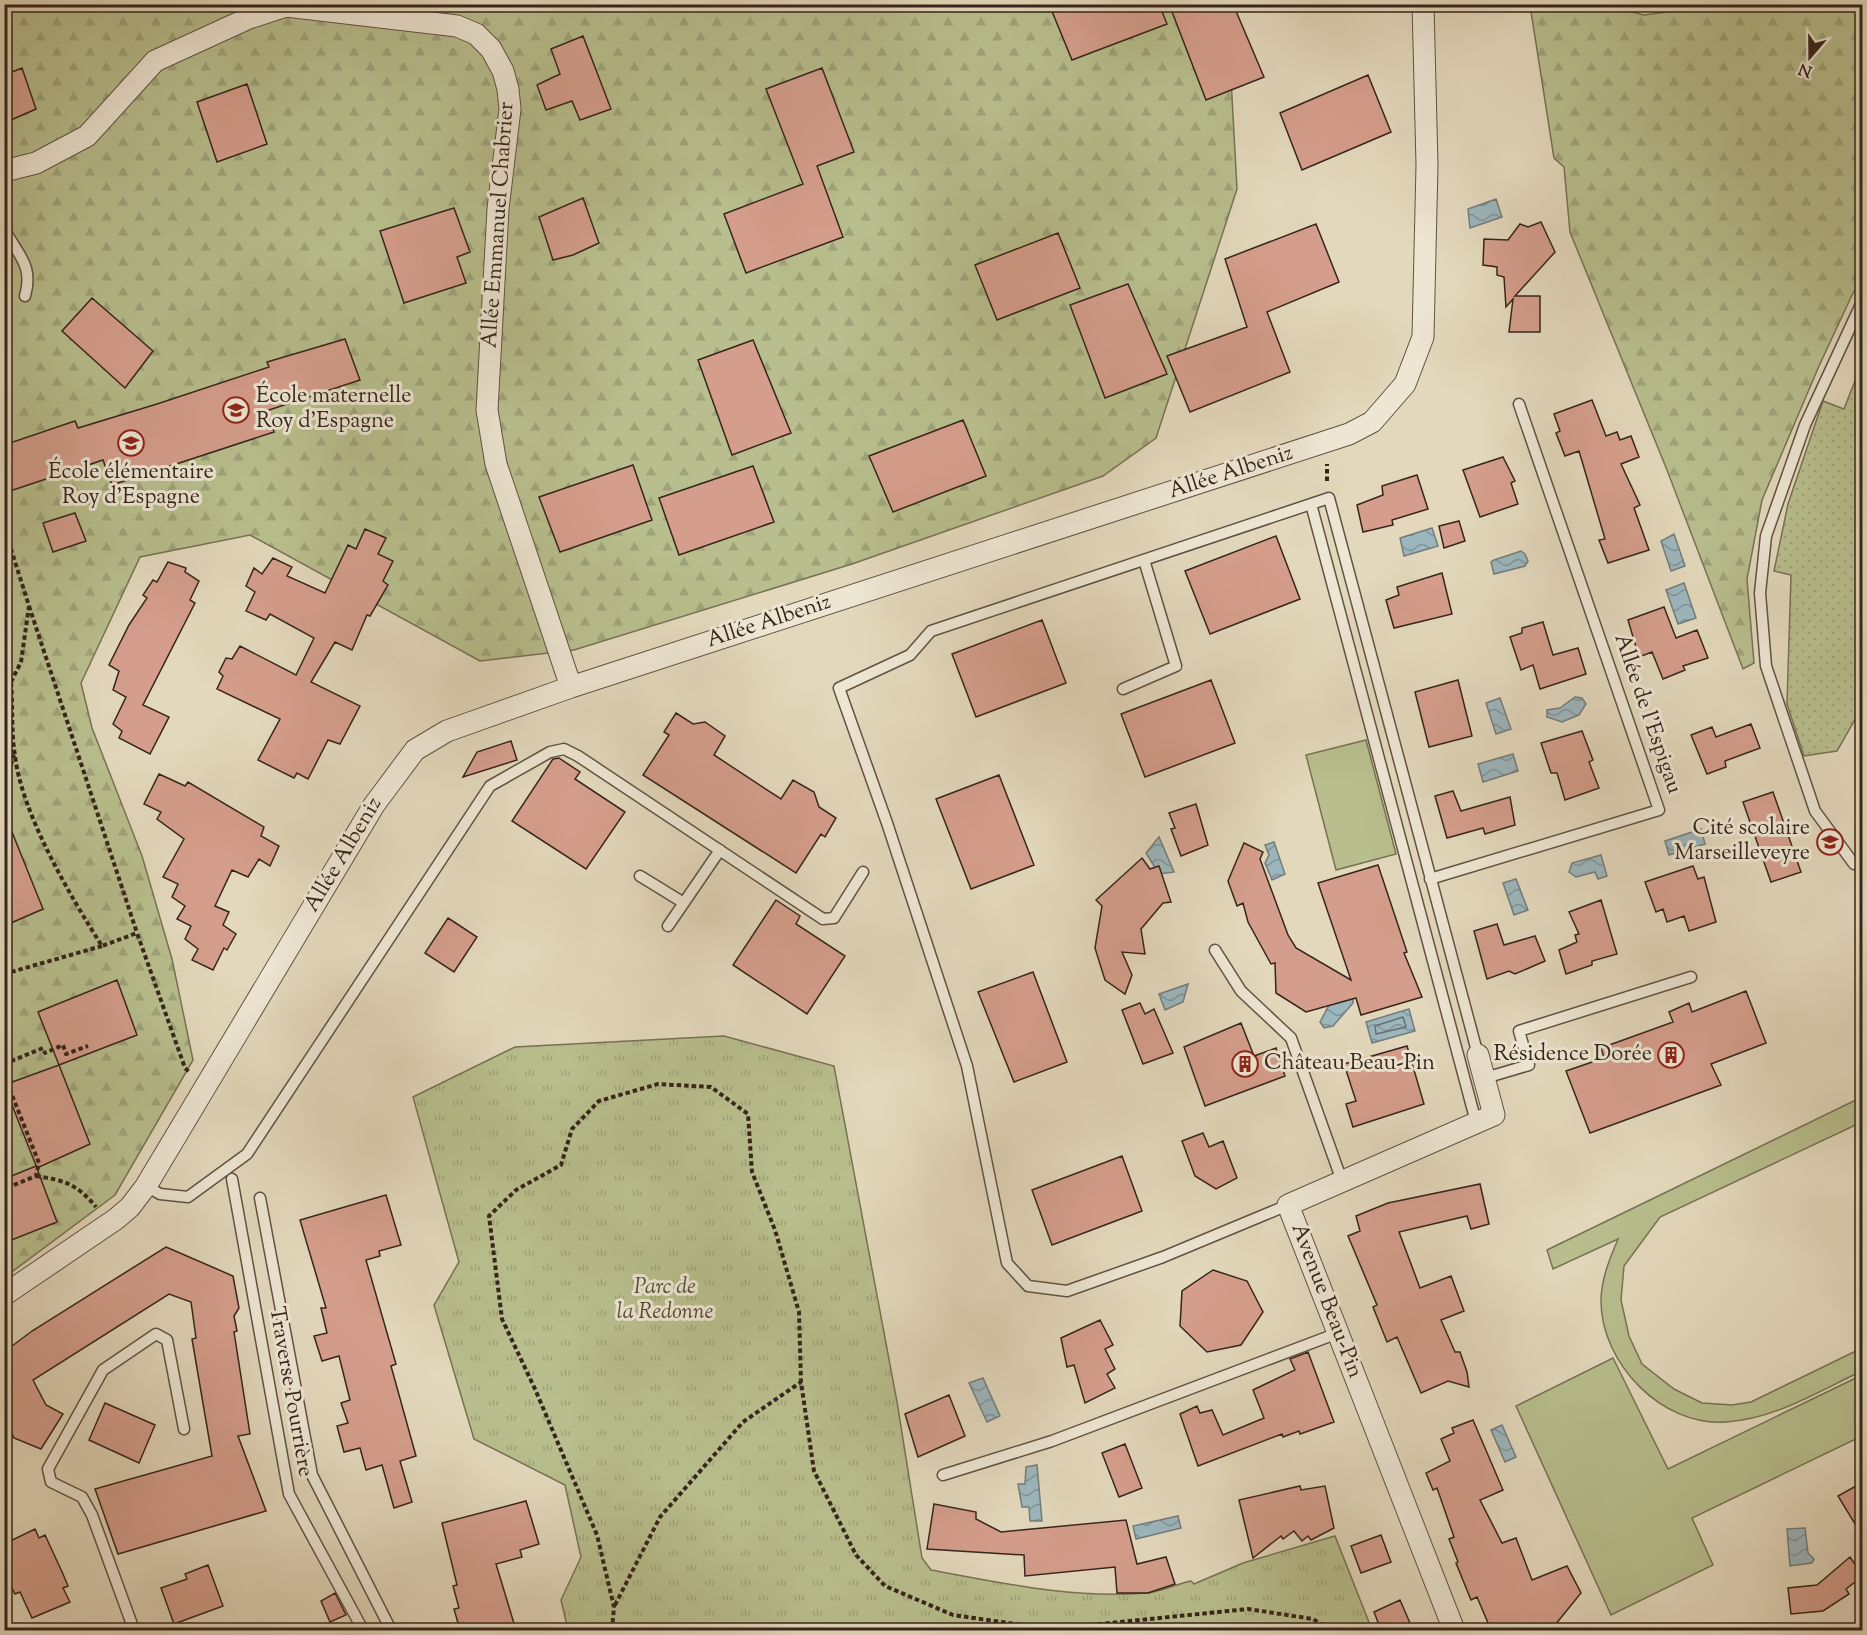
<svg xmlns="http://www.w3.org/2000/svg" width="1867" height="1635" font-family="'Sorts Mill Goudy',serif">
  <defs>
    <pattern id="grass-dots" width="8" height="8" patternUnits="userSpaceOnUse" patternTransform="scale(1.5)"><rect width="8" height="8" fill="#b8be8d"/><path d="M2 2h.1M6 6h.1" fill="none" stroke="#9fa379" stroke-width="1.8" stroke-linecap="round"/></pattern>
    <pattern id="forest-firs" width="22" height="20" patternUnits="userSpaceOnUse" patternTransform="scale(1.5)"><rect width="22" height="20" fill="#b8be8d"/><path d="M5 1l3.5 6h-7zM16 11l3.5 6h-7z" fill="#9fa379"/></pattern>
    <pattern id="park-tufts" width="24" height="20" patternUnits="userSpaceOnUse" patternTransform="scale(1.5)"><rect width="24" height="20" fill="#b8be8d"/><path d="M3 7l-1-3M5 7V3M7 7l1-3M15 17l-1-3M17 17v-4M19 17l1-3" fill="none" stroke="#9fa379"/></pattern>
    <pattern id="water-waves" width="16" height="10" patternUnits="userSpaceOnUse" patternTransform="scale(1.5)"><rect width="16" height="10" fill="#9cb6bd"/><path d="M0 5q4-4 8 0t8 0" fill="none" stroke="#809499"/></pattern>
  </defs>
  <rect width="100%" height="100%" fill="#e3d8bc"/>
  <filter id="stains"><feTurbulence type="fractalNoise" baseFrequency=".00333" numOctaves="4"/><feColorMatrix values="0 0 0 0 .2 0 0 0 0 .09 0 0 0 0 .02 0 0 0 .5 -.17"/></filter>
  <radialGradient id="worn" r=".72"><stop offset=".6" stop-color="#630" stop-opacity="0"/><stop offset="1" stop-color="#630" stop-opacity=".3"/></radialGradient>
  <path fill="url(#grass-dots)" stroke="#777254" stroke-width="1.5" d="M1862,363V707L1837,751L1804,756L1787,704L1791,575L1774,571L1788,504L1823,401L1844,409Z"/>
  <path fill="url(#forest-firs)" stroke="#777254" stroke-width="1.5" d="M4,5H1227L1237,189L1156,438L1103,476L852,564L574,650L480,661L250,535L140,557L81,683L92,728L142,856L172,959L193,1060L115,1195L5,1277Z
    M1530,5H1605L1644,15L1698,8L1820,12L1862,5V279L1852,295L1819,366L1762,500L1747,579L1754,663L1743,669L1667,470L1570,232L1564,167L1554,158Z"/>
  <path fill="url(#park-tufts)" stroke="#777254" stroke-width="1.5" d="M724,1036L834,1066L897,1402L922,1558L931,1570C1002,1583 1073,1599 1146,1593C1161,1592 1176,1584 1191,1581L1194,1584L1243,1563L1335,1536L1372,1630H568L561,1600L581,1557L565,1485L474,1439L434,1305L459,1262L413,1097L515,1047Z"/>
  <path fill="#b8be8d" stroke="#777254" stroke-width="1.5" d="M1366,740L1396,854L1336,870L1306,755Z
    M1862,1097V1122L1660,1217L1624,1266L1621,1300L1629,1336L1642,1364L1674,1389L1702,1403L1732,1405L1751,1402L1862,1348V1371C1819,1391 1775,1419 1726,1422C1662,1427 1601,1363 1601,1301C1601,1279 1610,1258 1618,1239L1553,1269L1547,1250Z
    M1613,1358L1668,1469L1862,1375V1436L1692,1518L1713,1565L1611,1615L1516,1406Z"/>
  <path fill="url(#water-waves)" stroke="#737c7c" stroke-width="1.5" d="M1496,199L1502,217L1470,228L1468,209Z
    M1432,528L1438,546L1404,556L1400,538Z
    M1674,534L1685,566L1671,571L1661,541Z
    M1521,551L1525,554L1528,561L1525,566L1494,574L1491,562L1494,560Z
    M1684,583L1696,618L1678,624L1666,590Z
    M1575,697L1582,698L1586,704L1579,715L1562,722L1547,717V710L1560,708Z
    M1500,698L1511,729L1496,734L1486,703Z
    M1513,754L1518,771L1483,782L1478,764Z
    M1701,829L1705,844L1669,855L1665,841Z
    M1159,837L1174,872L1159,874L1146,853Z
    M1274,842L1285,874L1272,880L1265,863L1269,855L1265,845Z
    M1601,855L1607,876L1598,879L1595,872L1576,877L1569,872L1572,863Z
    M1516,879L1528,910L1514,915L1503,883Z
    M1188,984L1183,1002L1165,1010L1159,994Z
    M1334,996L1353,999V1003L1333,1026L1324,1028L1320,1022Z
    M1409,1009L1415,1031L1372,1043L1366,1022Z
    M983,1378L1000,1416L987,1422L969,1383Z
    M1502,1425L1516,1457L1505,1462L1491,1430Z
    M1037,1465L1042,1521H1030L1029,1507H1022L1018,1484H1025L1026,1467Z
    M1178,1516L1181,1528L1136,1539L1133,1526Z
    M1805,1528L1808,1553L1814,1559L1812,1563L1790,1566L1787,1529Z"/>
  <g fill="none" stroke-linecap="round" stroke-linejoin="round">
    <path stroke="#696e6c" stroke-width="1.5" d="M1403,1017L1406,1027L1376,1034L1375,1026Z"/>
  </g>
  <path fill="#d59e8c" stroke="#36251b" stroke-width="1.5" d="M1049,4H1159L1167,24L1072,60Z
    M1169,4H1233L1264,77L1206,100Z
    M583,36L611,109L580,120L572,101L546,110L537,85L560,74L551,49Z
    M22,68L36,109L4,123V75Z
    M822,68L854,152L817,166L843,237L746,273L724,214L803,184L766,89Z
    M1368,75L1391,132L1302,170L1280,113Z
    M247,84L267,144L217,162L197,102Z
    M583,198L599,243L573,255L553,260L539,217Z
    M454,208L470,252L457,257L466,283L404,303L380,231Z
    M1541,222L1555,252L1515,296H1540V332H1509L1513,299L1506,307L1504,277L1497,275V267L1483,265L1484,239L1508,240L1520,224L1528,227Z
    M1316,224L1339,282L1267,312L1290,372L1190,412L1167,356L1247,327L1225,259Z
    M1058,233L1080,288L997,320L975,265Z
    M1128,284L1167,374L1105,398L1070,305Z
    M92,298L153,351L125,388L62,331Z
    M345,339L360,380L266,411L274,432L112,485L103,460L10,491L4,472V445L75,421L78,428L157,404L269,367L267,362Z
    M753,340L791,433L732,455L698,360Z
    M1592,400L1606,436L1617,432L1620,440L1631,436L1639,457L1621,464L1640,505L1634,508L1649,550L1608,563L1599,540L1605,539L1579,451L1565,456L1556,433L1560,431L1554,414Z
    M963,420L986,476L893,512L869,456Z
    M1503,457L1515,481L1511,483L1518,504L1480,517L1463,470Z
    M633,465L652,520L560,552L539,497Z
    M753,466L774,522L679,555L659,498Z
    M1417,475L1428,509L1392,520L1393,525L1363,532L1357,505L1383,495L1382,486Z
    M75,513L86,541L53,552L43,523Z
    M1459,521L1465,541L1444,548L1439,526Z
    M365,529L386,538L378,554L393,561L383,581L388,585L370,616L367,615L352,650L335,642L311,682L360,706L340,744L328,740L308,779L297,773L294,778L258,760L280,719L217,689L223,676L219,672L226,658L232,659L240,646L296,675L314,638L270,614L266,620L246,611L255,592L246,586L254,568L262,574L273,558L292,567L287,576L325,593L348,545L356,549Z
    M1276,536L1300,599L1210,634L1185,571Z
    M168,562L186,568L185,572L199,581L190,600L195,603L143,705L169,717L150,754L119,738L122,731L113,724L126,697L113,690L119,671L109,665L129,625L147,598L143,595L153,580L157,582Z
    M1442,573L1452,614L1394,628L1386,600L1399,595L1397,587Z
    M1664,607L1676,638L1697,630L1708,658L1683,666L1685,670L1663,679L1652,652L1639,657L1628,620Z
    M1042,620L1066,683L976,717L952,654Z
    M1543,622L1553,655L1578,648L1586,674L1540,689L1533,665L1521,670L1510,637L1522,633V628Z
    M1211,680L1235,743L1145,777L1121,714Z
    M1458,680L1472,736L1429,747L1415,692Z
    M676,713L693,724L705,722L725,736L714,755L781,799L793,780L814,792L819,807L836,818L825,837L821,834L796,873L643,775L669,735L664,732Z
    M1751,724L1760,748L1725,761L1726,767L1707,774L1691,735L1712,727L1716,737Z
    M1582,731L1593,760L1589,762L1599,788L1565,800L1557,773H1551L1541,743Z
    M511,741L517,760L463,777L477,752Z
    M559,758L580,772L575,779L625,812L586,869L512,821L553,759Z
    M159,774L185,786L188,782L264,827L261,836L279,846L270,866L259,859L248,877L232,870L215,906L229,912L223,925L236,934L227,950L224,948L213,970L192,960L198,949L185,939L191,926L177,919L185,906L172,897L178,884L163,877L184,839L157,819L161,812L144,804Z
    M999,775L1034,865L971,889L936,799Z
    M1453,791L1461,811L1510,797L1515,825L1485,834L1483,828L1447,838L1435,796Z
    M1773,792L1801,872L1771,882L1743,802Z
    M1196,804L1208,845L1181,856L1171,829L1175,828L1169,813Z
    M4,812L43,909L4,926Z
    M1244,843L1263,852L1260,859L1288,935L1296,948L1351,980L1318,883L1378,865L1407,952L1404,953L1422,997L1361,1015L1356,998L1306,1012L1276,993L1275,963L1271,964L1248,922L1243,903L1237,906L1228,881Z
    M1142,858L1150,869L1159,866L1171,902L1163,903L1141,929L1145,954L1122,952L1132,975L1125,994L1105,980L1095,948L1102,906L1096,900Z
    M1693,866L1698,879L1704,877L1716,922L1689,931L1684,916L1667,922L1663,909L1656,912L1645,882Z
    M776,900L800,916L796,924L845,956L807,1014L733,965Z
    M1601,900L1617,954L1592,961V965L1566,974L1559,950L1577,942L1575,935L1579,934L1569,912Z
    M448,918L477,937L454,972L425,953Z
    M1497,924L1504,945L1535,936L1545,961L1515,974L1509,971L1487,979L1474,931Z
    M1033,972L1067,1062L1014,1082L978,992Z
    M117,980L137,1035L59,1065L90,1144L37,1168L4,1085L59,1065L38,1012Z
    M1746,991L1766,1043L1711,1064L1721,1085L1590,1133L1566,1071L1604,1058L1601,1048L1673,1022L1669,1012L1689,1003L1692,1012Z
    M1140,1003L1145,1014L1154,1009L1173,1053L1143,1064L1122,1010Z
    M1241,1023L1254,1056L1276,1048L1285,1076L1205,1106L1184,1047Z
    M1407,1046L1424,1104L1353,1127L1346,1104L1356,1101L1344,1064Z
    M1203,1133L1209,1147L1223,1141L1237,1178L1216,1189L1195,1176L1182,1141Z
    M1122,1156L1142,1211L1052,1245L1032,1190Z
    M36,1166L57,1222L4,1243V1179Z
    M1480,1184L1489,1224L1471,1229L1467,1216L1399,1232L1420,1288L1451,1276L1464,1311L1441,1320L1455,1352H1460L1467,1372L1469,1387L1448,1381L1421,1393L1397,1337L1387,1342L1373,1307L1377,1305L1348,1236L1360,1231L1356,1216L1388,1203Z
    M386,1195L401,1245L379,1251L380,1256L366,1260L396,1364L391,1366L416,1456L400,1461L412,1502L394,1508L382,1465L366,1470L360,1448L344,1452L337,1426L348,1423L341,1403L350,1400L339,1356L322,1361L314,1336L327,1333L321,1308H326L300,1220Z
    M166,1247L233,1276L239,1308L234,1316L237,1331L234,1332L250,1434L238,1436L266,1511L118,1554L95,1489L212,1456L192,1339L196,1338L191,1302L169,1294L33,1380L46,1405L63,1414L41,1449L14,1438L4,1417V1352L32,1331Z
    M1213,1270L1247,1281L1263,1312L1241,1345L1207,1352L1180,1326L1182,1291Z
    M1100,1320L1113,1345L1105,1349L1115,1369L1107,1374L1115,1388L1085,1403L1074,1365L1067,1367L1061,1338Z
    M1308,1352L1334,1422L1300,1434L1299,1431L1283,1437L1282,1434L1198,1466L1180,1414L1197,1406L1200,1413L1212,1410L1223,1435L1264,1418L1253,1390L1295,1370L1290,1359Z
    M949,1395L965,1436L918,1457L905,1414Z
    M105,1403L155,1425L139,1463L89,1440Z
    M1473,1420L1503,1490L1480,1500L1502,1543L1516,1538L1532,1580L1567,1566L1581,1593L1551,1630H1491L1477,1597L1471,1600L1456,1563L1458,1562L1449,1539L1454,1537L1437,1488L1433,1490L1426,1473L1450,1461L1441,1439L1454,1433L1452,1428Z
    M1125,1444L1142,1488L1119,1497L1102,1453Z
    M1863,1482V1537L1838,1496Z
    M1300,1486L1301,1490L1325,1486L1334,1528L1311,1540L1308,1536L1302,1541L1294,1531L1283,1539L1281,1536L1253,1558L1239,1500Z
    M526,1501L539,1544L520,1550L522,1557L496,1564L516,1630H460L454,1609L459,1608L453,1586L457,1585L442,1523Z
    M934,1504L976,1512V1519L1001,1532L1126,1520L1137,1564L1166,1557L1175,1584L1148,1593H1117L1115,1567L1025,1576L1024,1555L927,1549Z
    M35,1529L39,1538L45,1535L63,1574L68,1586L63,1588L70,1602L32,1618L20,1592L15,1594L4,1572V1544Z
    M1381,1535L1391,1562L1361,1573L1351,1546Z
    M1850,1557L1863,1576L1846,1589L1849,1594L1823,1611L1791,1614L1788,1588L1817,1585Z
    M208,1565L223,1606L174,1624L161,1588L187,1579L185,1574Z
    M335,1593L346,1615L330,1622L321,1601Z
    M1400,1600L1413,1630H1381L1374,1612Z"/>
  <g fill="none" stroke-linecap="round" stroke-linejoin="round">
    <g stroke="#615243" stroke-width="13">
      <path id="service" d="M4,228C17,255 34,264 25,296
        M1311,504L1476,1122
        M1123,689L1176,666L1144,560
        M1854,864L1815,811L1766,666L1760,593L1766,536L1805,425L1862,302
        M640,876L684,903
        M1430,879L1659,810L1519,404
        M668,926L720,850
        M1215,950L1241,991L1291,1038L1342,1181
        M1485,1078L1529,1065L1519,1031L1691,977
        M232,1179L289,1494L363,1630
        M146,1186L160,1194L188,1197L247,1154L490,786L550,752L564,749L578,756L823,919L834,918L863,872
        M260,1198L312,1475L391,1630
        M1288,1205L1163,1257L1067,1291L1028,1286L1007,1263L967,1066L887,823L839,688L910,655L931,631L1329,498L1478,1055
        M943,1475L1052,1441L1338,1333
        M134,1630L92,1515L82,1497L51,1482L48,1469L103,1370L156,1334L167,1340L184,1429"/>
    </g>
    <g stroke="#615243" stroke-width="23">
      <path id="minor" d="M4,171L36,163L87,136L155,61L249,18L286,6L457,26L476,34L491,49L503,71L508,89L510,109L498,209L487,410L496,464L571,687
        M4,1295L116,1219L130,1207L146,1186L374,805L415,750L447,731L571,687L1349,434L1372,422L1405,384L1423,337L1427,165L1423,4
        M1454,1630L1288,1205L1494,1115L1478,1055"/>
    </g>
    <path stroke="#36251b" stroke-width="4" stroke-dasharray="4.5 3" stroke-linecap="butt" d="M1327,481V464
      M4,527L29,606L21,662L11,682
      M29,606L137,933
      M4,682H11C13,707 11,731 15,756C22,814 70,896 102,946L137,933L185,1068L189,1072
      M4,787L14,755
      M4,974L102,946
      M4,1064L43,1048L45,1053L63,1045L66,1054L88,1046
      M4,1075L39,1163L36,1176L4,1189
      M36,1176C64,1180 77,1184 96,1207
      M615,1605L660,1517L743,1422L801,1382
      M612,1630L614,1607L597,1535L535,1389L502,1319L489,1216L516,1190L561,1165L572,1129L599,1101L658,1084L711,1087L748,1114L752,1172L775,1230L799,1312L801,1382L814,1471L856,1555L885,1586L953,1615L1050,1629L1248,1609L1313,1619L1330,1630"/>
    <use href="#service" stroke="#ede6d3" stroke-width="10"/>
    <use href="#minor" stroke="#ede6d3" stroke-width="21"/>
  </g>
  <defs>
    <g id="school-ring" transform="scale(1.35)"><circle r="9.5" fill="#ede6d3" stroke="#8f2418" stroke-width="1.5"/><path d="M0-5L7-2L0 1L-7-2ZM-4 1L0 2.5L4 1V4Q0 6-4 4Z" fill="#8f2418"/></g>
    <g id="building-ring" transform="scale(1.35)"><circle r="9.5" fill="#ede6d3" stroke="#8f2418" stroke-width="1.5"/><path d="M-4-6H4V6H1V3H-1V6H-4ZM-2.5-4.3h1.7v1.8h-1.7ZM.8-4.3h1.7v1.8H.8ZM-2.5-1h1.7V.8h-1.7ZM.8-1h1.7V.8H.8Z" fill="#8f2418"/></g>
  </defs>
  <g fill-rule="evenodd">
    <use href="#school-ring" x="236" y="410"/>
    <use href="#school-ring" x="131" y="443"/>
    <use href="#school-ring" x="1830" y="842"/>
    <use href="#building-ring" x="1671" y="1055"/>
    <use href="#building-ring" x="1245" y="1064"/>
  </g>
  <g text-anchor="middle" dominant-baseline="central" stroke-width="6" stroke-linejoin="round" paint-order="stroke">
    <g font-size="22" fill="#36251b" stroke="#ede6d3">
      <text transform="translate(499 225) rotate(-86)">Allée Emmanuel Chabrier</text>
      <text transform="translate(1231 473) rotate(-18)">Allée Albeniz</text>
      <text transform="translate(769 622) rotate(-18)">Allée Albeniz</text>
      <text transform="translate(1647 714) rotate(71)">Allée de l'Espigau</text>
      <text transform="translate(344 855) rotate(-59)">Allée Albeniz</text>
      <text transform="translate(1326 1301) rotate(69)">Avenue Beau-Pin</text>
      <text transform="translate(290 1392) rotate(80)">Traverse Pourrière</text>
    </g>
    <g font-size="22" fill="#36251b" stroke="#ede6d3" text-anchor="start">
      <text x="256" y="397">École maternelle<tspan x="256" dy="25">Roy d'Espagne</tspan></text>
      <text x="131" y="473" text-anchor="middle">École élémentaire<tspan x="131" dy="25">Roy d'Espagne</tspan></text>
      <text x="1810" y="829" text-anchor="end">Cité scolaire<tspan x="1810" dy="25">Marseilleveyre</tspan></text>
      <text x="1652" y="1055" text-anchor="end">Résidence Dorée</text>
      <text x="1264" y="1064">Château Beau-Pin</text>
    </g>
    <g font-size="22" font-style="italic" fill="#564b38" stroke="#ede6d3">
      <text x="665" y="1288">Parc de<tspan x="665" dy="25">la Redonne</tspan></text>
    </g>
  </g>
  <rect width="1867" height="1635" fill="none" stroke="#e3d8bc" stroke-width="24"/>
  <rect x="6" y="6" width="1855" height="1623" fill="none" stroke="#36251b" stroke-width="3"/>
  <rect x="12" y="12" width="1843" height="1611" fill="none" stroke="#36251b" stroke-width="1.5"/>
  <g transform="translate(1810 57) rotate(200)" stroke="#ede6d3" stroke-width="4.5" paint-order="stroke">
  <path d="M0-4.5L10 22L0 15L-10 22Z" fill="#36251b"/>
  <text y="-9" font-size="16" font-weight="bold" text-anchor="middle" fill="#36251b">N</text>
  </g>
  <rect width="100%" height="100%" filter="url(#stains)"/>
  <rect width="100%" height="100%" fill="url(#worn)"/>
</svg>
